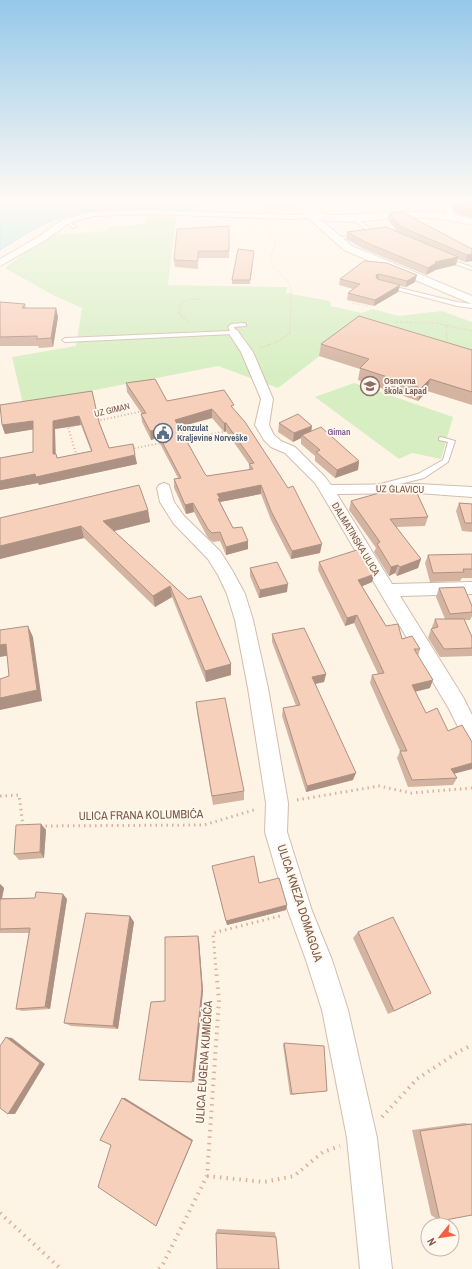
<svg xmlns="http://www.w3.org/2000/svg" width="472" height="1269" font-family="'Archivo Narrow',sans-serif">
  <rect width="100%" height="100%" fill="#fef4e6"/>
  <path fill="#d6eec2" d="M283,201H304C297,213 277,212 265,213L263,204Z
    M147,216L176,217L168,285L287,287L286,293L330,301L331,306L362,313L373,309L398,316L442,311L472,322V358L357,327L278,388L218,366L23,404L12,357L76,346L82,308L53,295L5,268L49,235L108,231L109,227L146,224Z
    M354,383L453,417L441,459L412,453L399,459L315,397Z"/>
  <path fill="#b8e6ea" stroke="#9dd6dd" d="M0,201H279L265,203L201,205V208H190L186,211C143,209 97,204 56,219C36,226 18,239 0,250Z"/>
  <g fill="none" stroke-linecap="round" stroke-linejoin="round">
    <g stroke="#d4bcad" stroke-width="2">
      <path id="service" d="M353,217H355L375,232V234L334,240L336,238L369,232L353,219Z
        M65,220H67L76,227L73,228L65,222Z
        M446,258L472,267V270L444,260Z
        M388,285L457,302L472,304V308L457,306L386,287V286Z
        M244,323L246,324V326L234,327L236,332L233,334L65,342L62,340L65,338L230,331L228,327L231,324Z
        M441,437L455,441L448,462L424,478L380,489H377V485L418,474L443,460L448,442L439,440V438Z"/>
    </g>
    <g stroke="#d4bcad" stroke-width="2">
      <path id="minor" d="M443,201H451L454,216L453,218H447L446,216Z
        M150,210L292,215L317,213L321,215L317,217L292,219L150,214L93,216L69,223L44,241L0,266V259L38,237L63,219L93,212Z
        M233,329L237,330L253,352L273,399L269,425L274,435L281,441L295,447L325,477L331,485L418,484L472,487V497L418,493L337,494L392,584L472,582V594L400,596L463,697L472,715V744L465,741L449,709L320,491L315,483L285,453L271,447L264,440L255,425L261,399L241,352L228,332Z
        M164,483L169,485L174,502L184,516L220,551L232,570L245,594L253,620L268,688L288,803L287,832L312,911L332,960L348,1010L377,1138L392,1269H360L347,1138L322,1010L306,960L288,911L265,832L266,803L248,688L235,620L227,594L218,575L208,559L174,524L160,502L157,488L159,485Z"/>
    </g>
    <g stroke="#dabeac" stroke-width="2">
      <path id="secondary" d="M305,201H313V204H320L322,213L329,215C377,216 425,205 472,219V225C447,219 427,216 401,218C375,219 346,225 320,219L352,246L472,296V304L344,250L307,217L303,209Z"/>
    </g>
    <path stroke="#dcb29d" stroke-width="1" stroke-dasharray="0.5 1.5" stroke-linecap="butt" d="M59,201L70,209
      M281,201H278L284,205
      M287,206L291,201
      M266,227L276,244L270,257L271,264L288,282L292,291"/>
    <path stroke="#dcb29d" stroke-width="1.5" stroke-dasharray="0.5 2" stroke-linecap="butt" d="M352,303L367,306L370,303
      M188,322L179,313L182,302L189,299H201
      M395,322L436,323L472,331
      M445,344L447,343L446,325
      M260,348L277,342L290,333L291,290"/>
    <path stroke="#dcb29d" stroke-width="2" stroke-dasharray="1 2.5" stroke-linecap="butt" d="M97,421L143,411
      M186,423L195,438
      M74,426L68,427L77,457
      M184,440L226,431
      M131,449L161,443"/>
    <path stroke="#dcb29d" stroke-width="3" stroke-dasharray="1.5 4" stroke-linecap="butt" d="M0,796L19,795L23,826
      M297,800L379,786L411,793L472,788
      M40,826L204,825L257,809
      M216,970L213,933L280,916"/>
    <path stroke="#dcb29d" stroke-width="4" stroke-dasharray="1.5 5" stroke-linecap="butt" d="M382,1117L417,1079L458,1052L472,1045
      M207,1176L264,1182L294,1176L323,1152L340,1146
      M0,1213L61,1269
      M159,1269L162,1266L207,1176L219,1000L216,969"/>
    <use href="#service" fill="#fff" fill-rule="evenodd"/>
    <use href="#minor" fill="#fff" fill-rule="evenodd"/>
    <use href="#secondary" fill="#fff" fill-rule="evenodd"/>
  </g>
  <path fill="#d4b3a1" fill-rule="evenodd" d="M452,200H472V218L459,214L454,210Z
    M389,213L472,249V261L465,262L457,259L456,265L435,270L434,271L426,275L364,249L346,239L347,232L396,231V230L388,220Z
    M229,226V258H198V269L175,267L174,260Z
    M254,255L250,284H232V280Z
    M364,261L415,282L406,287L400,286L398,292L374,306L347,300L348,293L353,289L339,285L340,279Z
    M0,302L25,304L26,308H56L58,317L53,347L39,348L38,346H0Z
    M321,344L472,350V405L427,391L418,401L358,380L360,369L319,356Z
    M126,383L167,401L234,410L320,553L291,559L271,520L261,494L220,502L233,528L248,549L226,555L220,541L213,542L208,538L194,512L186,514L174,488V479L178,478L157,438L151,440L142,422L141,414H142L127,392ZM212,418L224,432L226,431L249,464V470L207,476L205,474L179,427Z
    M92,391L99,422L109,448L135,455L137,464L39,485L38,483L0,490V458L33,452V429L5,434L2,425ZM81,425L91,451L57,458L56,454H55V429Z
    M279,423L311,431L359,461L358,470L335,478L315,461V456L301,444V438L293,442L278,432Z
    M351,501L428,517L425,526L396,527L421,559L418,568L397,576L395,573L389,576L374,552L376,548L349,510Z
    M459,503L472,504V532L462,531L456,511Z
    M148,510L150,522L114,531L188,599L231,675L206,682L172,597L155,607L84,538L0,559V518Z
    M472,554V578H462L460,581L430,582L425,563L428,555Z
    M319,562L372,582L362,586L386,626L402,639L420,649L418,656L430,688L415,692L426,713L448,731L472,742V769L454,773L457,778L453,785L408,787L397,758L400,751L370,683L372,675L378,674L354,623L345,626L318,570Z
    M250,568L287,592L259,598L250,576Z
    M439,588L472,606V616L470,620H464L472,637V656L440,657L428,638L431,629H432V627L435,619H445L436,597Z
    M272,634L326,674L324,682L315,684L353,780L306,792L282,716L283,708L296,706L272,642Z
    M196,702L244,791V800L213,805L197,713Z
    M41,824L46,830L44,858L19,860L14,854Z
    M212,866L259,883L287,905L286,910L227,925L213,871Z
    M0,884L4,888L2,898L67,899L50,1009L22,1011L16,1009L29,933H0Z
    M130,916L134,922L118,1029L71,1026L64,1023Z
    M358,932L424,997L388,1014L353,938Z
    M198,936L199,940L203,991L194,1082L139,1080L165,1001Z
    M284,1043L327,1091L290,1095L283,1045Z
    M464,1123L472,1124V1215L440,1221L431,1215L412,1130Z
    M217,1229L275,1232L276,1237L216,1233Z"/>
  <path fill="#ad9283" d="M472,254V261L465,262L467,255Z
    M458,257L456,265L435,270L434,271L426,275L428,268L435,262Z
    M379,274L378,281L375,282L376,275Z
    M417,275L415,282L406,287L407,281Z
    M400,285L398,292L374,306L375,300Z
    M56,308L58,317L53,347L51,338Z
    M430,379L427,391L418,401L421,388Z
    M212,409V418L175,428V420Z
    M79,416L81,425L55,429L56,462L53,454V421Z
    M33,421L36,429L5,434L2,425Z
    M224,423H226V431L224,432Z
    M312,426L311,435H302L301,438L293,442L294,433Z
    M156,430L157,438L151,440L150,431Z
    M135,455L137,464L39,485L38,483L0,490V481Z
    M359,461L358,470L335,478L337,470Z
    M261,485V494L220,502V507L218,508L217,494Z
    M193,503L194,512L186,514L185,505Z
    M148,510L150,522L106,533L103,521Z
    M81,526L84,538L0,559V546Z
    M248,541V549L226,555V547Z
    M322,544L320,553L291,559L292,551Z
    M421,559L418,568L397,576L400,567Z
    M398,565L395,573L389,576L391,567Z
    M375,574L372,582L356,589L358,580Z
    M288,584L287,592L259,598L260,590Z
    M170,586L172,597L155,607L153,596Z
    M357,615L354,623L345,626L347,618Z
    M28,626L33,637L42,701L0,710V698L37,690Z
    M6,644L11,655L0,657V645Z
    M231,664V675L206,682L205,671Z
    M326,674L324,682L310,685L312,677Z
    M433,680L430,688L409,693L412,685Z
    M472,763V769L446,776L451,769Z
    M356,773L353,780L306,792L307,786Z
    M41,824L46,830L44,858L40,852Z
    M0,884L4,888L1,903H0Z
    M63,894L67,899L50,1009L45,1007Z
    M287,905L286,910L227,925L226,921Z
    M130,916L134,922L118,1029L113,1026Z
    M198,936L199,940L203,991L194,1082H192Z
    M431,993L424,997L388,1014L394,1011Z
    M6,1037L12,1038L45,1064L15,1114H8Z
    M122,1098H125L193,1140L158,1222L156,1226Z"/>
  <path fill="#f7d0bb" stroke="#ad9283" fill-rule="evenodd" d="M455,200H472V210L460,207L456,203Z
    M402,212L472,249V254L467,255L397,225H399L389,213Z
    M229,226V251H198V261L174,260L177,229Z
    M386,227L458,257L435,262L436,263L428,268L365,242L347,232Z
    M238,249L254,251L250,280H232Z
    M364,261L387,263L417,275L407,281L379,274L376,275L377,279L400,285L375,300L348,293L360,284L340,279Z
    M0,302L25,304L22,308H56L51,338L37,339V336L0,337Z
    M359,316L472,350V392L430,379L421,388L360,368L369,359L321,344Z
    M155,379L167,401L224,390L234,405L231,406L245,422L288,488L293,486L322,544L292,551L271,511L261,485L217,494L220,498L218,499L233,528L242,527L248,541L226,547L220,532L212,533L208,529L193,503L185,505L174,479L181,478L156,430L150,431L141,414L146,413L126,383ZM212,409L224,423H226L254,463L249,464L253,469L207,476L205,474L175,420Z
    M92,391L99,422L109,448L133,444L135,455L36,477L35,474L0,481V458L33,452V421L2,425L0,405ZM79,416L92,451L57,458L56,454H53V421Z
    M298,414L312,426L294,433L279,423Z
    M321,427L359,461L337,470L316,452L320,450L302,435Z
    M139,485L148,510L103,521L188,599L201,596L231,664L205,671L170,586L153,596L81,526L0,546V518Z
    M386,491H416L428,517L390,519L421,559L400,567L398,565L391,567L377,544L380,542L351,501Z
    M459,503L472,504V523H465Z
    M360,549L375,574L358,580L386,626L398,624L402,639L412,636L420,649H414L433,680L412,685L426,713L437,708L448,731L462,725L472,742V763L451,769L457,778L412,780L400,751H407L372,675L384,673L357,615L347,618L319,562Z
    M472,554V569H463L464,572L433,573L428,555Z
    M277,562L288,584L260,590L250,568Z
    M464,587L472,606V612L450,614L439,588Z
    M435,619H464L472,637V648L444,649L431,629L438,627Z
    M28,626L37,690L0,698V679L9,676L6,644L0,645V630Z
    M304,628L326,674L312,677L356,773L307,786L283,708L300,705L272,634Z
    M225,698L244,791L212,796L196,702Z
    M41,824L40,852L14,854L16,825Z
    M254,856L259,883L279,878L287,905L226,921L212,866Z
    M36,892L63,894L45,1007L16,1009L30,928L0,929V899L35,898Z
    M86,913L130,916L113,1026L64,1023Z
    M393,917L431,993L394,1011L358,932Z
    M198,936L202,989L192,1082L139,1080L151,1002L165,1001V937Z
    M6,1037L40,1063L8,1114L0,1108V1046Z
    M284,1043L324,1046L327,1091L292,1094Z
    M122,1098L192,1141L156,1226L98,1187L111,1145L100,1140Z
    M472,1124V1215L440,1221L420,1131Z
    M216,1233L276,1237L279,1269H217Z"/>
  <linearGradient id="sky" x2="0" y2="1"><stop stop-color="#95c8e9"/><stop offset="0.53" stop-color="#fffaf4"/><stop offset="1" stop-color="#fffaf4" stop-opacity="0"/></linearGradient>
  <rect width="472" height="378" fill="url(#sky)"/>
  <defs>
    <g id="school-ring" transform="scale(1)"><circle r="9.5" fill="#fff8ee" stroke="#8d6e63" stroke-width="1.5"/><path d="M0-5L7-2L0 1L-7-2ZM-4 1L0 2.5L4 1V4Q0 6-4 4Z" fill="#8d6e63"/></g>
    <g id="civic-ring" transform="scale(1)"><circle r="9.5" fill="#fff8ee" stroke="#5c6f8a" stroke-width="1.5"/><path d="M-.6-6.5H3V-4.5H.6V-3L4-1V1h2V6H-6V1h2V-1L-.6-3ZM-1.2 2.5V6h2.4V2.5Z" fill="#5c6f8a"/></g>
  </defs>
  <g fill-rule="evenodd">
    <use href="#school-ring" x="370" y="386"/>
    <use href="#civic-ring" x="163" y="433"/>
  </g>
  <g text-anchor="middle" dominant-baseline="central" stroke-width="3.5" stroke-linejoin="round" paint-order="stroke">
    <g font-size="9" font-weight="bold" fill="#785e54" stroke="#fff8ee" text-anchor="start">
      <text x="384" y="381">Osnovna<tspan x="384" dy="10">škola Lapad</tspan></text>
    </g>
    <g font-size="9" fill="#7b5747" stroke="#fff8ee">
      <text transform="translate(112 410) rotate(-13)">UZ GIMAN</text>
    </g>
    <g font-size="9" font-weight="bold" fill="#4e5e75" stroke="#fff8ee" text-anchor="start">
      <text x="177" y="428">Konzulat<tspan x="177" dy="10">Kraljevine Norveške</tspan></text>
    </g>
    <g font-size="9" font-weight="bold" fill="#87639e" stroke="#fff8ee">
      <text x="339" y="432">Giman</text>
    </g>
    <g font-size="10" fill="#7b5747" stroke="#fff8ee">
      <text transform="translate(400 489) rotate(1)">UZ GLAVICU</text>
      <text transform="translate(356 539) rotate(59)">DALMATINSKA ULICA</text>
    </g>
    <g font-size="12" fill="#7b5747" stroke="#fff8ee">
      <text transform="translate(141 815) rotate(-1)">ULICA FRANA KOLUMBIĆA</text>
      <text transform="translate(300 903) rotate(72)">ULICA KNEZA DOMAGOJA</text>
      <text transform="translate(204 1062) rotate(-86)">ULICA EUGENA KUMIČIĆA</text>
    </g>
  </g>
  <g transform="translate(440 1237) rotate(240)"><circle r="19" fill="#fff8ee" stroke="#cab8ab"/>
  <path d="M0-3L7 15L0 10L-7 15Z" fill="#f45f40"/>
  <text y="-6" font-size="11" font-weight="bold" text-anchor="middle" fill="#7b5747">N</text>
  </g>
</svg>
